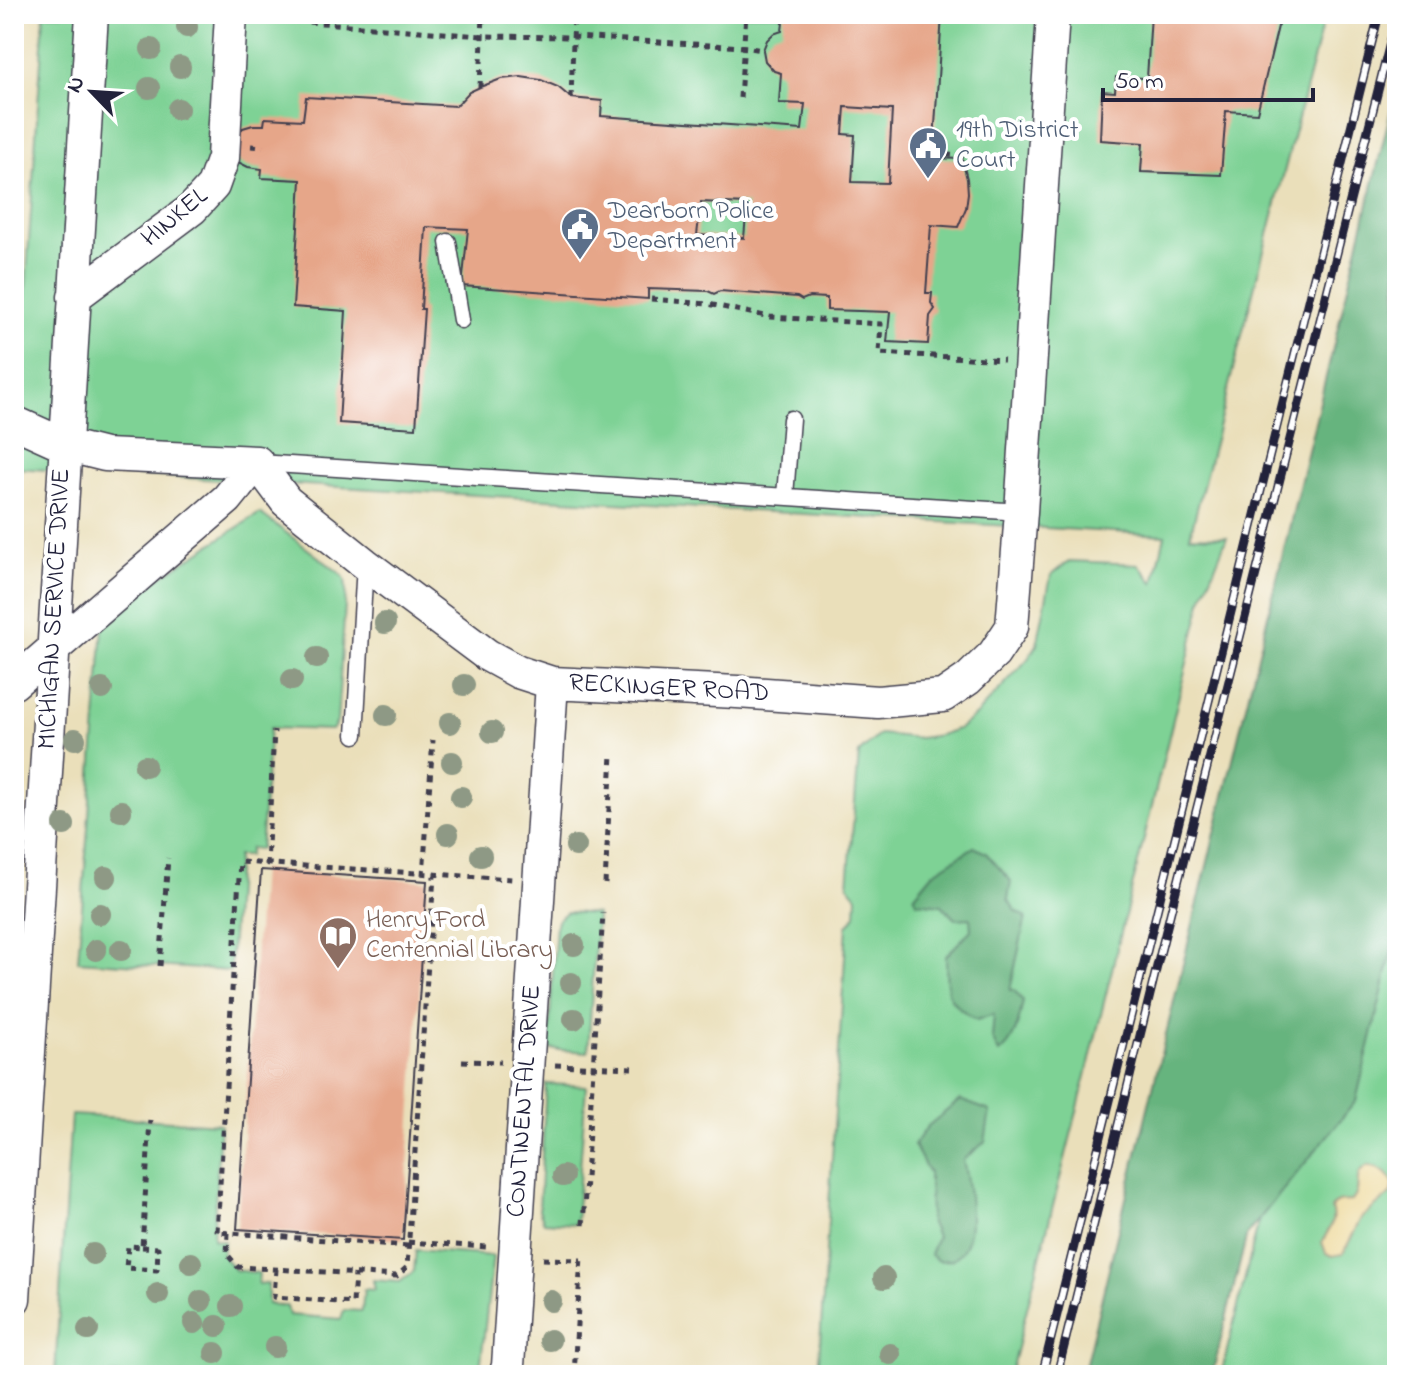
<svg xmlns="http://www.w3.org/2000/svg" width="1411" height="1389" font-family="'Indie Flower',sans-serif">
  <rect width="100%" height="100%" fill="#fff"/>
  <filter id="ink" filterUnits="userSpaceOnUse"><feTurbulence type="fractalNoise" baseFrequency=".0125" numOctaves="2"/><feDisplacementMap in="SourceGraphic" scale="16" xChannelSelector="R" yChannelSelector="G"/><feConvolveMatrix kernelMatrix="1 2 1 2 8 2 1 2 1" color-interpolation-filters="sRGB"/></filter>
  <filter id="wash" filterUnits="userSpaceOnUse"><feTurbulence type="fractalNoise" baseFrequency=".006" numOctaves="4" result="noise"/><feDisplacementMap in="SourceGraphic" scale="32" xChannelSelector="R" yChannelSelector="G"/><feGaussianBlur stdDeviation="1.8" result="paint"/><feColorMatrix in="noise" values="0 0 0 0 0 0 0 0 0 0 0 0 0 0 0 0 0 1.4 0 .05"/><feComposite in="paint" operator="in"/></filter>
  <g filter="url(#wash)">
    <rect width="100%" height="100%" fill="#eadfba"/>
    <path fill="#7ed295" stroke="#507a68" stroke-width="2" d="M44,14H1325L1190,536L1227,537L1203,597L1085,1080L1010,1375H818L847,926L856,915L857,896L848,885L859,753L880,734L920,738L940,735L960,728L977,714L1027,660L1037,645L1051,575L1069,561L1138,564L1154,583L1165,535L14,468Z
      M260,513L341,574L345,579L346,590L337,722L332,730L270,728L260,849L250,848L248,856H237L230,971L78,961L104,613Z
      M1397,659V1375H1221Z
      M567,912L597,914L588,1052L548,1049L556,924L558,919Z
      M546,1084L586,1086L576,1224L544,1222L539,1210Z
      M71,1115L220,1124L213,1239L224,1241L222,1255L235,1270L259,1273L258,1284L268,1283V1304L287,1306L289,1315L341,1319L344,1310L362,1311L364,1289L375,1290L373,1280L400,1282L414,1271L416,1250L493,1256L480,1370L477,1375H55Z"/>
    <path fill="#66b47e" stroke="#446b5c" stroke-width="2" d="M1397,85V930L1356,1101L1247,1234L1212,1375H1083Z
      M974,847L986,853L1011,881L1008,899L1015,910L1026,917L1010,990H1014L1023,1001C1019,1020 1016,1042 999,1053L992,1038L994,1014L977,1020C943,1000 947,993 946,956L971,930L970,918L955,919L942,905L917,902L914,896L933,873Z
      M960,1100L990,1111L985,1142L963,1160C968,1183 977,1230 962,1251C959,1255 956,1257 952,1260L938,1261L930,1255L937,1237L930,1221L929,1173L914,1145L928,1126Z"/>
    <path fill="#eeda9e" stroke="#887e6c" stroke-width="2" d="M1368,1166C1381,1167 1388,1174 1394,1185L1392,1192L1387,1197L1361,1218L1343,1254L1332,1256L1326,1253L1322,1242C1328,1231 1336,1221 1331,1209C1335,1199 1343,1202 1352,1201C1364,1188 1350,1174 1368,1166Z"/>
    <g id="blocks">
      <path fill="#e6a689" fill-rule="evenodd" d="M784,14H942L933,158L962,159L967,179L968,193L966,208L958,227L931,225L926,293H932L931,303L935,309L930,316L928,344L887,342L890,312L827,310V298L809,297L802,300L797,297L720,291L714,294L708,291L648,289V299L462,286L468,229L426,227L421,309H424L416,428L339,423L346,311L293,307L301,180L261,178L262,169L248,167L240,163L234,154L236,135L243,128L253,125H264L265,118L303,120L306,97L456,106L469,92L480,87L501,79L521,77L541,80L558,87L571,98L602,101L601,116L802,130L805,104L779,103L781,73L774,71L765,61L763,50L767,40L773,34L782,31ZM845,107L892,110L888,183L852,182L855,135L843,134ZM701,202L747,204L744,238L697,235Z
        M1151,14H1281L1257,113L1226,111L1221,175L1141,172L1143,143L1100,140L1102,91L1115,92L1116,77L1147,78Z
        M261,870L427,881L403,1240L237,1229Z"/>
    </g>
  </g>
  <g filter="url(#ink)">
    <use href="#blocks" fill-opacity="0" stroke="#403e4e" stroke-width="2"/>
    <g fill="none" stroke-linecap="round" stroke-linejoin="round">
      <g stroke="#403e4e" stroke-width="19">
        <path id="lane" d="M448,242L461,320
          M259,463L1021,512
          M785,496L791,419
          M355,735L365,564"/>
      </g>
      <g stroke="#403e4e" stroke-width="35">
        <path id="street" d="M74,297L192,209L213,186L223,158L231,14
          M14,422L65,445L105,455L257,462
          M257,462L286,501L365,564L487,655L518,672L552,683L737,692L878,702L943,696L968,679L994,654L1012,627L1021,512L1053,14
          M14,683L227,499L257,462
          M14,1299L92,14
          M505,1375L508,1366L552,683"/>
      </g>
      <path stroke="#403e4e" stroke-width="5" stroke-dasharray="6 6" stroke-linecap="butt" d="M261,18L481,36L574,37L744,47L763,50
        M480,87L483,14
        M571,98L574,14
        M740,98L746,14
        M251,146L263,147
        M934,154L1017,160
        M651,299L708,304L770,317L881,324L879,353L1004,360
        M267,865L274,731
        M423,875L433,740
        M605,884L612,754
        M160,966L168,858
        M462,1061L501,1062
        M555,1065L632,1068
        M583,1225L603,913
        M228,1233L227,1254L238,1267L397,1276L407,1267L434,876
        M408,1242L486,1247
        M408,1246L217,1232L240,862L513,879
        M142,1247L158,1248L157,1270L126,1268L128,1246L142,1247L150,1120
        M543,1259L581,1260
        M276,1269L274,1297L353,1303L355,1274
        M574,1375L581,1256"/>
      <use href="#lane" stroke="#fff" stroke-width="16"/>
      <use href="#street" stroke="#fff" stroke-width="32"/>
      <g stroke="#22223b" stroke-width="9">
        <path id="rail" d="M1042,1375L1379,14
          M1057,1375L1158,962L1397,15"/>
      </g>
      <use href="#rail" stroke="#fff" stroke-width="6" stroke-dasharray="18" stroke-linecap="butt"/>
    </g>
    <g fill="#8e9985">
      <circle cx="187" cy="27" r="11"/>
      <circle cx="151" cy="49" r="11"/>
      <circle cx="180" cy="67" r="11"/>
      <circle cx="149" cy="88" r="11"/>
      <circle cx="178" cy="109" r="11"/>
      <circle cx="385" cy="623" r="11"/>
      <circle cx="317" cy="658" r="11"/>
      <circle cx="292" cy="680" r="11"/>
      <circle cx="464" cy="685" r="11"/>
      <circle cx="102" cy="689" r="11"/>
      <circle cx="386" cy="715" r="11"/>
      <circle cx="450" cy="723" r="11"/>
      <circle cx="492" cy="732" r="11"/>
      <circle cx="75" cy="739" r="11"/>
      <circle cx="452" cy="762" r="11"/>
      <circle cx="145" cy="766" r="11"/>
      <circle cx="461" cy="797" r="11"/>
      <circle cx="121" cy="811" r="11"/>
      <circle cx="64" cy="825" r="11"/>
      <circle cx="448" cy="834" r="11"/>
      <circle cx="576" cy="846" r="11"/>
      <circle cx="481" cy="856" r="11"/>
      <circle cx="106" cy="877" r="11"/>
      <circle cx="100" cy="914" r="11"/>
      <circle cx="574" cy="945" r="11"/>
      <circle cx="96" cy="950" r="11"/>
      <circle cx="121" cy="950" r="11"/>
      <circle cx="571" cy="983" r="11"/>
      <circle cx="574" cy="1019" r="11"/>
      <circle cx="563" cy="1176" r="11"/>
      <circle cx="93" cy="1254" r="11"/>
      <circle cx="191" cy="1263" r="11"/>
      <circle cx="884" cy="1278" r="11"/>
      <circle cx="158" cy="1294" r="11"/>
      <circle cx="201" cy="1301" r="11"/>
      <circle cx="551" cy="1301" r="11"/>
      <circle cx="231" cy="1306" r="11"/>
      <circle cx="194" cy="1323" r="11"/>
      <circle cx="217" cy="1326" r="11"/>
      <circle cx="88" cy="1330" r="11"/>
      <circle cx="550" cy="1340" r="11"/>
      <circle cx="275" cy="1347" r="11"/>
      <circle cx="215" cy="1353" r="11"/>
      <circle cx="890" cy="1354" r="11"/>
    </g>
  </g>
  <defs>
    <g id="civic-pin" transform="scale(2)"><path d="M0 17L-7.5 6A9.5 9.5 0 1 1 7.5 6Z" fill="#5c6f8a" stroke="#fff"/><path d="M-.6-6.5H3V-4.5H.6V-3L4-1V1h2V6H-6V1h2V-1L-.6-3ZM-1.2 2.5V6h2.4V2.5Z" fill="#fff"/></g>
    <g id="library-pin" transform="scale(2)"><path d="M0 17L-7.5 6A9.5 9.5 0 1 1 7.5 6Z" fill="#8d6e63" stroke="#fff"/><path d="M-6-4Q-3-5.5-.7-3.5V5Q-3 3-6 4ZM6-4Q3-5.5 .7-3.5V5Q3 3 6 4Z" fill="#fff"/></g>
  </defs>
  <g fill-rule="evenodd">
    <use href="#civic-pin" x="928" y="146"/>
    <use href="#civic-pin" x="580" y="227"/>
    <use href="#library-pin" x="338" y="936"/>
  </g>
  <g text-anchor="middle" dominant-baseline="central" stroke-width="8" stroke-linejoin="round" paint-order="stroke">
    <g font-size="26" fill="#4e5e75" stroke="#fff" text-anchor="start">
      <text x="956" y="131">19th District<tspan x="956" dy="30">Court</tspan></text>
      <text x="608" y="212">Dearborn Police<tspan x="608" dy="30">Department</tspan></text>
    </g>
    <g font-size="26" fill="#22223b" stroke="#fff">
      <text transform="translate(175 218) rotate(-40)">HINKEL</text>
      <text transform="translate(55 609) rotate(-87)">MICHIGAN SERVICE DRIVE</text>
      <text transform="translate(669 689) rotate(3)">RECKINGER ROAD</text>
      <text transform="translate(525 1101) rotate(-86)">CONTINENTAL DRIVE</text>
    </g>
    <g font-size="26" fill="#785e54" stroke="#fff" text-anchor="start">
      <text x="366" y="921">Henry Ford<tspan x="366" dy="30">Centennial Library</tspan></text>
    </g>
  </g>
  <rect width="1411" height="1389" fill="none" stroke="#fff" stroke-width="48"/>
  <g transform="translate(92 92) rotate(295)" stroke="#ffffff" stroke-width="6" paint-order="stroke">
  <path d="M0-6L14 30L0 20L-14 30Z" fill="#22223b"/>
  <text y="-12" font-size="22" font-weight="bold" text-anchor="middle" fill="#22223b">N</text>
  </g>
  <path d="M1103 88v12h210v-12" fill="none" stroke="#22223b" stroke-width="4"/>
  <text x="1115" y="88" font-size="24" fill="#22223b" stroke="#ffffff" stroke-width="6" paint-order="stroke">50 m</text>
</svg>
